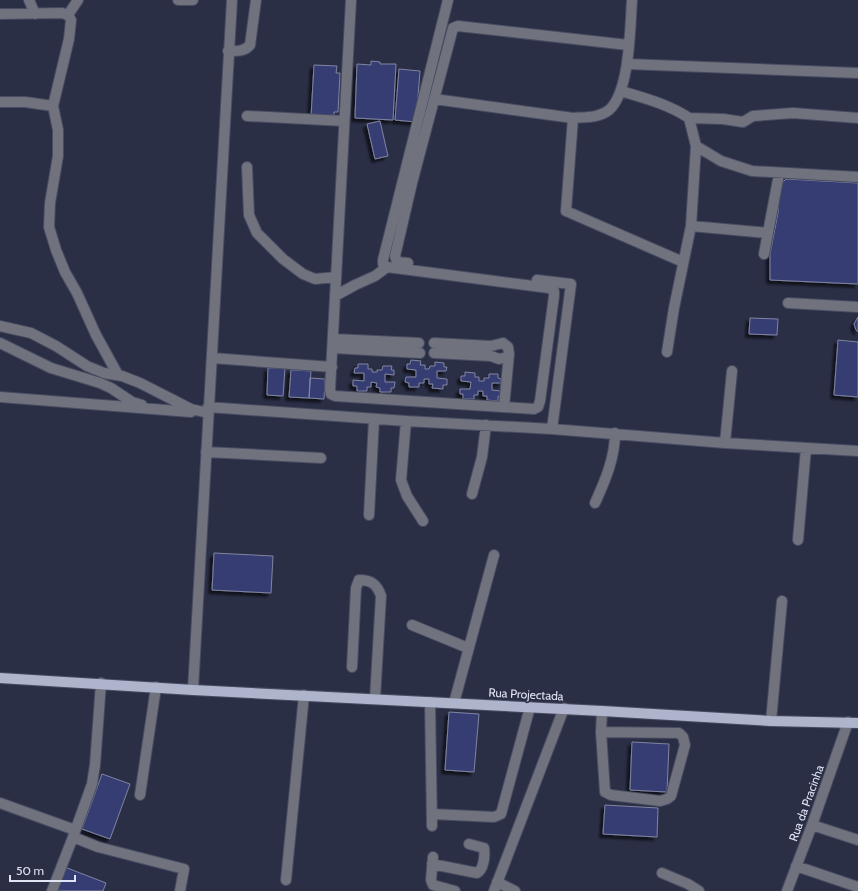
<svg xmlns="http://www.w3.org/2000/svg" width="858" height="891" font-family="Cabin,sans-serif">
  <defs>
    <filter id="shadow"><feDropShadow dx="-3.5" dy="3.5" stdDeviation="1" flood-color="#0009"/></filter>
  </defs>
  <rect width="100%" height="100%" fill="#2b2f46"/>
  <path fill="#363c73" stroke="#8085a1" filter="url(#shadow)" d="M371,61L380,62V64H396L393,120L355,118L357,64L371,65Z
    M314,65L337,66L336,73H340L338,112H334V119L311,117Z
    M399,69L420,71L416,122L395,120Z
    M380,121L388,156L375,159L367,124Z
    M786,179L858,183V284L770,280V254L778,213L780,185Z
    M858,317V332L856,330L854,324Z
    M750,318L778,319L777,335L749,334Z
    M838,340L858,342V397L834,395Z
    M411,360L421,361L420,365H425V369H429L430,366H435V362L444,363V367H447L446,371H437V378L447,379V385H443V389L432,388L433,384H429V379H424V383H419V387H409V383L405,382L406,377H416V370L407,369V364H410Z
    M358,364H368V369H372V372H377V370H382L383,366H392L391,370H394V375L385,374V382H395L394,388H391V392H380V388L376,387L377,383L371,382V387H367V391H357V386H353V380L364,381V373H354L355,368H358Z
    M268,368H285L283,396L267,395Z
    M291,370L311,371L309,398L289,397Z
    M465,372L475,373V377H479V381H484V378H489V374H498V378L501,379V383H492V390L501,391V397L498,396V401L487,400V396H483V391H478V395H474V399H463V394H460V389H470L471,382L461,381V376H465Z
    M310,378L325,379L324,399L309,398Z
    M214,553L273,556L271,593L212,590Z
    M449,712L479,714L474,772L445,770Z
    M632,742L669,744L667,792L630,790Z
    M102,774L130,784L110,839L82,829Z
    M605,805L658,808L657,837L603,834Z
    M62,866L106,883L103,891H56Z"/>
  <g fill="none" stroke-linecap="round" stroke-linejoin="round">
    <g stroke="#484c62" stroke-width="12">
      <path id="minor" d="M29,0L35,14
        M178,0H193
        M351,0L330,390L331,394L335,396L534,409L538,407L540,401L554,296V291L549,288L387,267L383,264V260L448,0
        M0,14L62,13L68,15L71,20L69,39L53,106L58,130V156L50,203L49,227L56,250L65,272L77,293L96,335L118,375
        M68,15L78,0
        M228,51C236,51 244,52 250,45L256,0
        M627,64L858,73
        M621,91C644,98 668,104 689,118L696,146L691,226L674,308L667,352
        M434,99L573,118C585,117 599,118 609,110C630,92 630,27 632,0
        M0,102H25L53,106
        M247,116L344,121
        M573,118L566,211L683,262
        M689,118L723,119L743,122L753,116L793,113L858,118
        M696,146L721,161L752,171L858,177
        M247,167L249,215L257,233L283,259L303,274L315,279L336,277
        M691,226L768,233
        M764,254L779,174
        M408,263L397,262L395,256L412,183L453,28L458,26L628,45
        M537,280L571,284L552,429
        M335,296L355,285L375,276L387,267
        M788,303L858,307
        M0,326L31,333L56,346L87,366L104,373L122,376L140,383L191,409L208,413
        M333,339L419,343
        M0,343L51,368L100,383L111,388L132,402L142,405
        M333,348L420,353
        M434,353L491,356L499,359L507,357L509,354L508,347L503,343L491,346L434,343
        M212,358L332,367
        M0,397L191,412
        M208,407L406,421L552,429L725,443L858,451
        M504,407L509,354
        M406,421L401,480L407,496L423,521
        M725,443L732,371
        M206,452L321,458
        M472,494L482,457L486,425
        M595,503C605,481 615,458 615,433
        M369,515L374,419
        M798,540L806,448
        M412,625L468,648
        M352,667L356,588L359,580C371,580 377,584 381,596L375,699
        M193,690L232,0
        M430,702L432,826
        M454,703L494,555
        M771,721L782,601
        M601,732L679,733L683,737L685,745L671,796L667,799L660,801L611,795L605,792L601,732L602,711
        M140,795L156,687
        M0,803L75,830
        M432,814L494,817L501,814L530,707
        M812,825L858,840
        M73,837L98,847L184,869L180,891
        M433,857L431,880L433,885L455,891
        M432,864L477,873C484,869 485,856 484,848L469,844
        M796,866L858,887
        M662,873L688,884L699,891
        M286,880L304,695
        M497,882L515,891
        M52,891L73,837L92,784L95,765L101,683
        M494,891L564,708
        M787,891L812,825L848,722"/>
    </g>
    <g stroke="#484c62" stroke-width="12">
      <path id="major" d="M0,678L193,690L602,711L771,721L858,723"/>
    </g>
    <use href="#minor" stroke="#70727e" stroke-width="10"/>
    <use href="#major" stroke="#aeb4cc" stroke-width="10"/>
  </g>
  <g text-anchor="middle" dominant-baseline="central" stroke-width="3.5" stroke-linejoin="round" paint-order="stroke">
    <g font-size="12" fill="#e0e4f3" stroke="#2b2f46">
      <text transform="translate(526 694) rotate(3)">Rua Projectada</text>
      <text transform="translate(806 803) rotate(-70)">Rua da Pracinha</text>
    </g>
  </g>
  <path d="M10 875v6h65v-6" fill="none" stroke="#e0e4f3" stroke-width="2"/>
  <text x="16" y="875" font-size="12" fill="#e0e4f3" stroke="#2b2f46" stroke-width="3" paint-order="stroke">50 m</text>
</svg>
